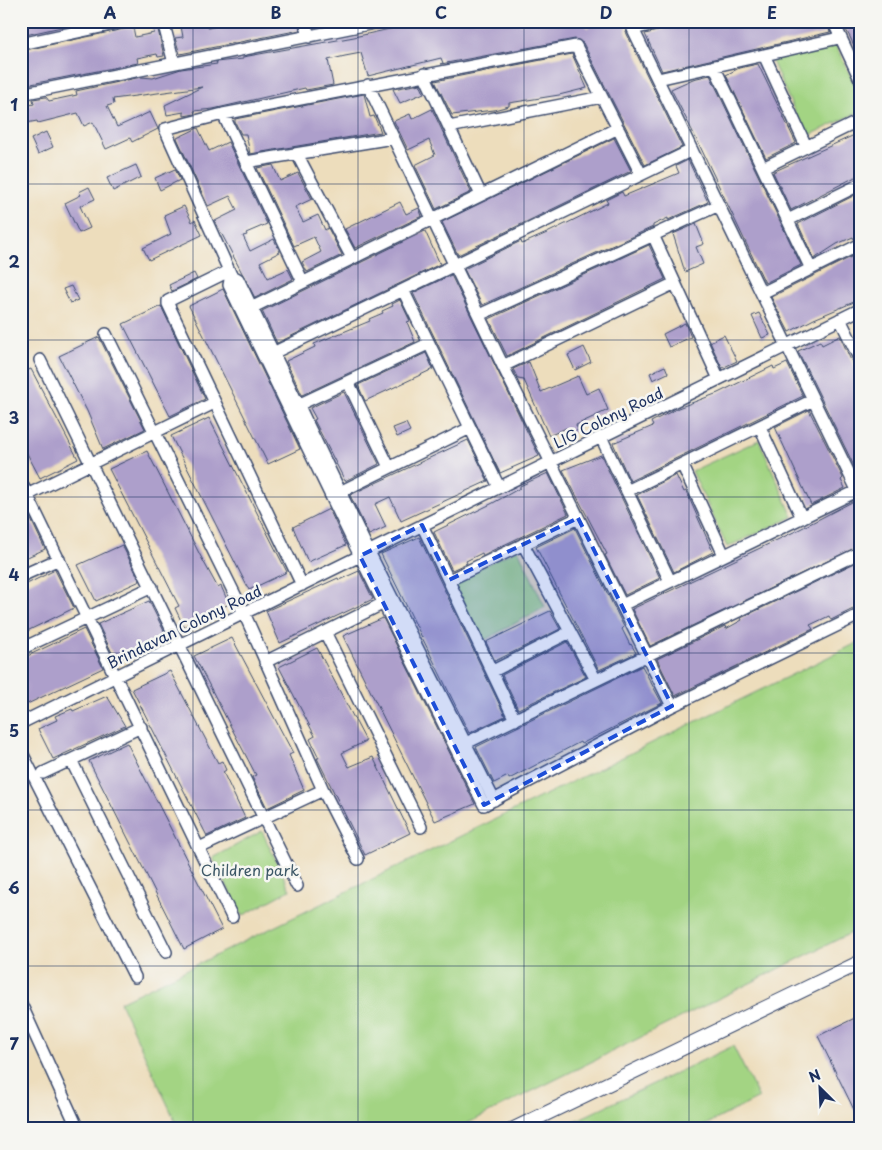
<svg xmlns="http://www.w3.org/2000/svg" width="882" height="1150" font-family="'Playpen Sans',sans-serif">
  <rect width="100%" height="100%" fill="#f6f6f2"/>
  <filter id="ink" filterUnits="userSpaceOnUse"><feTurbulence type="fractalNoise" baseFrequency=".02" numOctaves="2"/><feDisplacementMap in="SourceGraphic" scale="10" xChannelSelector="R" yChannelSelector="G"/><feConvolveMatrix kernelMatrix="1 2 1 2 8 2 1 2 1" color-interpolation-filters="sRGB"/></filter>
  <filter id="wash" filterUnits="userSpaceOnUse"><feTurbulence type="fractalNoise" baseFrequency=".0096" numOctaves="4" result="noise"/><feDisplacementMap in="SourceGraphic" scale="20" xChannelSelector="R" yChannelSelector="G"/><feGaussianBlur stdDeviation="1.12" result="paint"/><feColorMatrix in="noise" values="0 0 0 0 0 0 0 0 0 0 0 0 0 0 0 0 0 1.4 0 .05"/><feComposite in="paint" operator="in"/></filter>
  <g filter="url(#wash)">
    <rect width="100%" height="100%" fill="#edddbc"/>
    <path fill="#a3d483" stroke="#5f8270" d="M835,44L861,97V111L806,137L771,59Z
      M759,440L793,517L727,547L692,471Z
      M518,549L545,607L481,642L452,581Z
      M861,641V928L456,1129H179L120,1002Z
      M262,831L290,890L242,916L213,858Z
      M733,1046L759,1098L697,1129H558Z"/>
    <g id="blocks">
      <path fill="#ad9fcb" d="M21,21H69L70,25L21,36Z
        M152,21H156L164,56L158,57L157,54L137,58L138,63L21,86V51L133,27L135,37L154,33Z
        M180,21H207L208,28L227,24V21H244L245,25L265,21H298L300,30L180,54L175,38L183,37Z
        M425,21H519L520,24L529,21H583L587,28L602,21H633L627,24L626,32L682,147L645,165L583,43L575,39L441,64L443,63L441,58L368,76L361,53L345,56L328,60L333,85L306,90L305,88L213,109L194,111L195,114L184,116V112L167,115L165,105L202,87L113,99L114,104L107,106L117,127L150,112L158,129L132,142L130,138L106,149L93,122L84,126L78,113L38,123L37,121L21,124V107L34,104L33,99L46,97L49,101L77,95L76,91L141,77L153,78L181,69L217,64L216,62L243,59V57L354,37Z
        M675,21H826L830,32L662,71L645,34L670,28Z
        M841,21H861V60L850,37Z
        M572,54L587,88L559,95L509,103V106L494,110L452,115L435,81Z
        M758,64L796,143L766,158L726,75L739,68Z
        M710,75L801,265L765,283L697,140L671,89L693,79Z
        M420,84L424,93L400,103L393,89Z
        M364,94L370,117L374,116L381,132L250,154L246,134H241L235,122V119Z
        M432,109L471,192L436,209L415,165L435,155L429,140L408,150L394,121L410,114L412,119Z
        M198,128L209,151L228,142L267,224L246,233L247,235L243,236L250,251L274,239L280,252L260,262L268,278L288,269L293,279L255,298L215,221L237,210L230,196L208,206L177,138Z
        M46,132L53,147L38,154L31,139Z
        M861,132V174L791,210L773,172Z
        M614,138L631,171L458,255L442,222Z
        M688,160L708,202L668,220V218L653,225V227L482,305L464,269L521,241L522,244L547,233L608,203L606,200L622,192L624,196L679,173L676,166Z
        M136,165L141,177L113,191L107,178Z
        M273,165L280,181L298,173L312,199L295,207L303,222L318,215L325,230L328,228L342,255L307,272L302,262L321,252L314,237L294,246L257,168Z
        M175,169L180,180L160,190L155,178Z
        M89,187L95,199L80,206L90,228L79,233L65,203L81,195L79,192Z
        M861,192V210L857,212L861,221V237L854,239L853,237L837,244L814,259L798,224Z
        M400,202L406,214L419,208L422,216L355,248L345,229Z
        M184,206L192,222L195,220L202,235L149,260L143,248L171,234L164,215Z
        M696,224L704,244L696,247L703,264L685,272L673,234Z
        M425,231L440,264L277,343L262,311Z
        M649,245L665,279L507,356L489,319Z
        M861,252V299L814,319L789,332L771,297Z
        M194,273L197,279L172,291L169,285Z
        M451,275L539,456L500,473L413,293Z
        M71,286L78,300L70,303L63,289Z
        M223,289L300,449L268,464L189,306Z
        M400,300L410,321L407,322L415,342L302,395L286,361L315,347L314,344L370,321L369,319L383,313L382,311L393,306L392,304Z
        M161,306L205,399L170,416L123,324Z
        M759,313L770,335L762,338L752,316Z
        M685,323L691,337L669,347L663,334Z
        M724,335L737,361L722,368L710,342Z
        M840,336L858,376L856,377L861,388V470L857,472L798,351L820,341L822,345Z
        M99,337L145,429L103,449L87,411L59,356Z
        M584,347L591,362L575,370L568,355Z
        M426,353L433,369L365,401L358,385Z
        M529,362L541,392L578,376L586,394L599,388L608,410L576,425L578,430L569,435L566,428L549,436L524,380L518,379L513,369Z
        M787,363L803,396L630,481L613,443L653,426L651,422L678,408L718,393L773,366L774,369Z
        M665,366L668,373L653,380L650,373Z
        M31,369L78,459L40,478L21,442V373Z
        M344,392L379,464L345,481L314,420L316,419L310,408Z
        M809,410L843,478L841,480L845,488L811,505L775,427Z
        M209,418L287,572L249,590L171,436Z
        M406,423L410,431L397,437L393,428Z
        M468,440L488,481L401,521L390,497L375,504L386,527L369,535L350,495Z
        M147,451L200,555L218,588L221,586L229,604L184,627L175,608L179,606L109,469Z
        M601,455L660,578L625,595L605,555L607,554L563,470Z
        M548,473L568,514L483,555L482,553L466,561L467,563L452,570L434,532L493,503L520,488V486Z
        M676,475L684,492L686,491L713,552L674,572L637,495Z
        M854,501L861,505V545L650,646L632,609L798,530Z
        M26,509L45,549L21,560V511Z
        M329,509L346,545L308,562L293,527Z
        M575,528L624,627L622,629L630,645L631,644L636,653L599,670L536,547Z
        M419,537L505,716L469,733L381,554Z
        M122,545L140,581L96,601L78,565Z
        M861,560V604L855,608L831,620L829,616L810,625L813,629L675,696L657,659L725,626L726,629L742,620L741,618Z
        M55,570L74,608L21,634V587Z
        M359,571L373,599L280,643L266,611L338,578L339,580Z
        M149,601L168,639L116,661L98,624Z
        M550,611L560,629L495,661L486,642Z
        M383,618L475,804L435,821L343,636Z
        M84,629L103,668L21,707V659Z
        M232,638L293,753L289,755L304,790L267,808L252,777L256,775L194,656Z
        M567,642L586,677L518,709L502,675Z
        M317,648L366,741L342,753L349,767L373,757L410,833L365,855L317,758H319L310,739L315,736L279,667Z
        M642,666L662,703L581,744L580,742L509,779L508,776L494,783L476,747Z
        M170,671L218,763L222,761L226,770L223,772L245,818L207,836L132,689Z
        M107,696L125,726L53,759L38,729L57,720L55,716L72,709L73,711Z
        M127,743L222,929L184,949L89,761Z
        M861,1015V1124L818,1036Z"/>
    </g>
  </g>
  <g filter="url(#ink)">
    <use href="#blocks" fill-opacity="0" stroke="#3a496c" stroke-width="1"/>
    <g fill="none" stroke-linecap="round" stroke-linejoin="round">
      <g stroke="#3a496c" stroke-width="14">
        <path id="minor" d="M163,21L174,63
          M305,21L309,37
          M668,21L633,29L861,498
          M833,21L861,81
          M21,44L128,21
          M764,55L806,146
          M714,66L811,269
          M424,74L481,195
          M658,79L839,38
          M368,85L503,366L672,706
          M21,94L384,21
          M223,114L303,282
          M449,127L602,97
          M297,154L352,258
          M246,162L393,138
          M763,168L861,120
          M641,174L576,46L223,114L165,129L231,275L229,285L360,556L484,805L672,706L861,614
          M788,220L861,184
          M229,271L168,301V304L302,585
          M231,275L238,279L369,552L494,800
          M675,283L719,379
          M403,290L499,487
          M762,293L861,244
          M251,308L618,128
          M479,315L719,205
          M840,319L861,362
          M106,334L244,613L323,790L358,859
          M273,353L692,150
          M40,360L297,886
          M503,366L675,283L653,235
          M348,382L389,467
          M298,405L428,344
          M760,427L802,518
          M601,437L670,581
          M682,464L724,555
          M21,482L232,917
          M627,491L813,400
          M340,492L470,428
          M21,498L214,403
          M422,525L515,720
          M523,544L596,680
          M21,576L59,559
          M449,580L578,518
          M622,605L861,489
          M325,632L421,827
          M21,649L152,587
          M265,662L384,603
          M493,671L570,632
          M21,723L861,309
          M466,743L861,552
          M21,751L135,977
          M71,760L166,952
          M43,773L141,727
          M199,848L323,790
          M21,1004L78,1129"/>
      </g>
      <g stroke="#3a496c" stroke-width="16">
        <path id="tertiary" d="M514,1129L861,962"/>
      </g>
      <use href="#minor" stroke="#fff" stroke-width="11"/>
      <use href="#tertiary" stroke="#fff" stroke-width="14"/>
    </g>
  </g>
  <path fill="#1d4ed8" fill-opacity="0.2" stroke="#1d4ed8" stroke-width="4" stroke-dasharray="10 6" stroke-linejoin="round" d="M578,518L672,706L484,805L360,556L422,525L449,580Z"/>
  <path fill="none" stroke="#1b2f5e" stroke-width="1" stroke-opacity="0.55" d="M193,21V1129M358,21V1129M524,21V1129M689,21V1129M21,184H861M21,340H861M21,497H861M21,653H861M21,810H861M21,966H861"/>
  <g text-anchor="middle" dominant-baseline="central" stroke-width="5" stroke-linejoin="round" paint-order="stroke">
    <g font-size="15" fill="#1b2f5e" stroke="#f6f6f2">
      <text transform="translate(608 417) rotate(-26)">LIG Colony Road</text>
      <text transform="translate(184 626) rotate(-26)">Brindavan Colony Road</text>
    </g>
    <g font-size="15" fill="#3d5867" stroke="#f6f6f2">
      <text x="250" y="869">Children park</text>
    </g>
  </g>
  <rect width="882" height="1150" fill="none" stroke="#f6f6f2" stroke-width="55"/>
  <g transform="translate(820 1088) rotate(336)" stroke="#f6f6f2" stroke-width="4" paint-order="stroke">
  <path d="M0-4L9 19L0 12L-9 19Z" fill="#1b2f5e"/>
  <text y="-8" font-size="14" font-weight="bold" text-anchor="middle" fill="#1b2f5e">N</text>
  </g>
  <rect x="28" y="28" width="826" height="1094" fill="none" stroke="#1b2f5e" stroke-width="2"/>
  <g font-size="16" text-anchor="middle" font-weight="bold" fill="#1b2f5e">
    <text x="110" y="19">A</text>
    <text x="276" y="19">B</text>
    <text x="441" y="19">C</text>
    <text x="606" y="19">D</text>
    <text x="772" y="19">E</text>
    <text x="14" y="111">1</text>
    <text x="14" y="268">2</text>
    <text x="14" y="424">3</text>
    <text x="14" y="581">4</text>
    <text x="14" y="737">5</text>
    <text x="14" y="894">6</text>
    <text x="14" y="1050">7</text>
  </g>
</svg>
